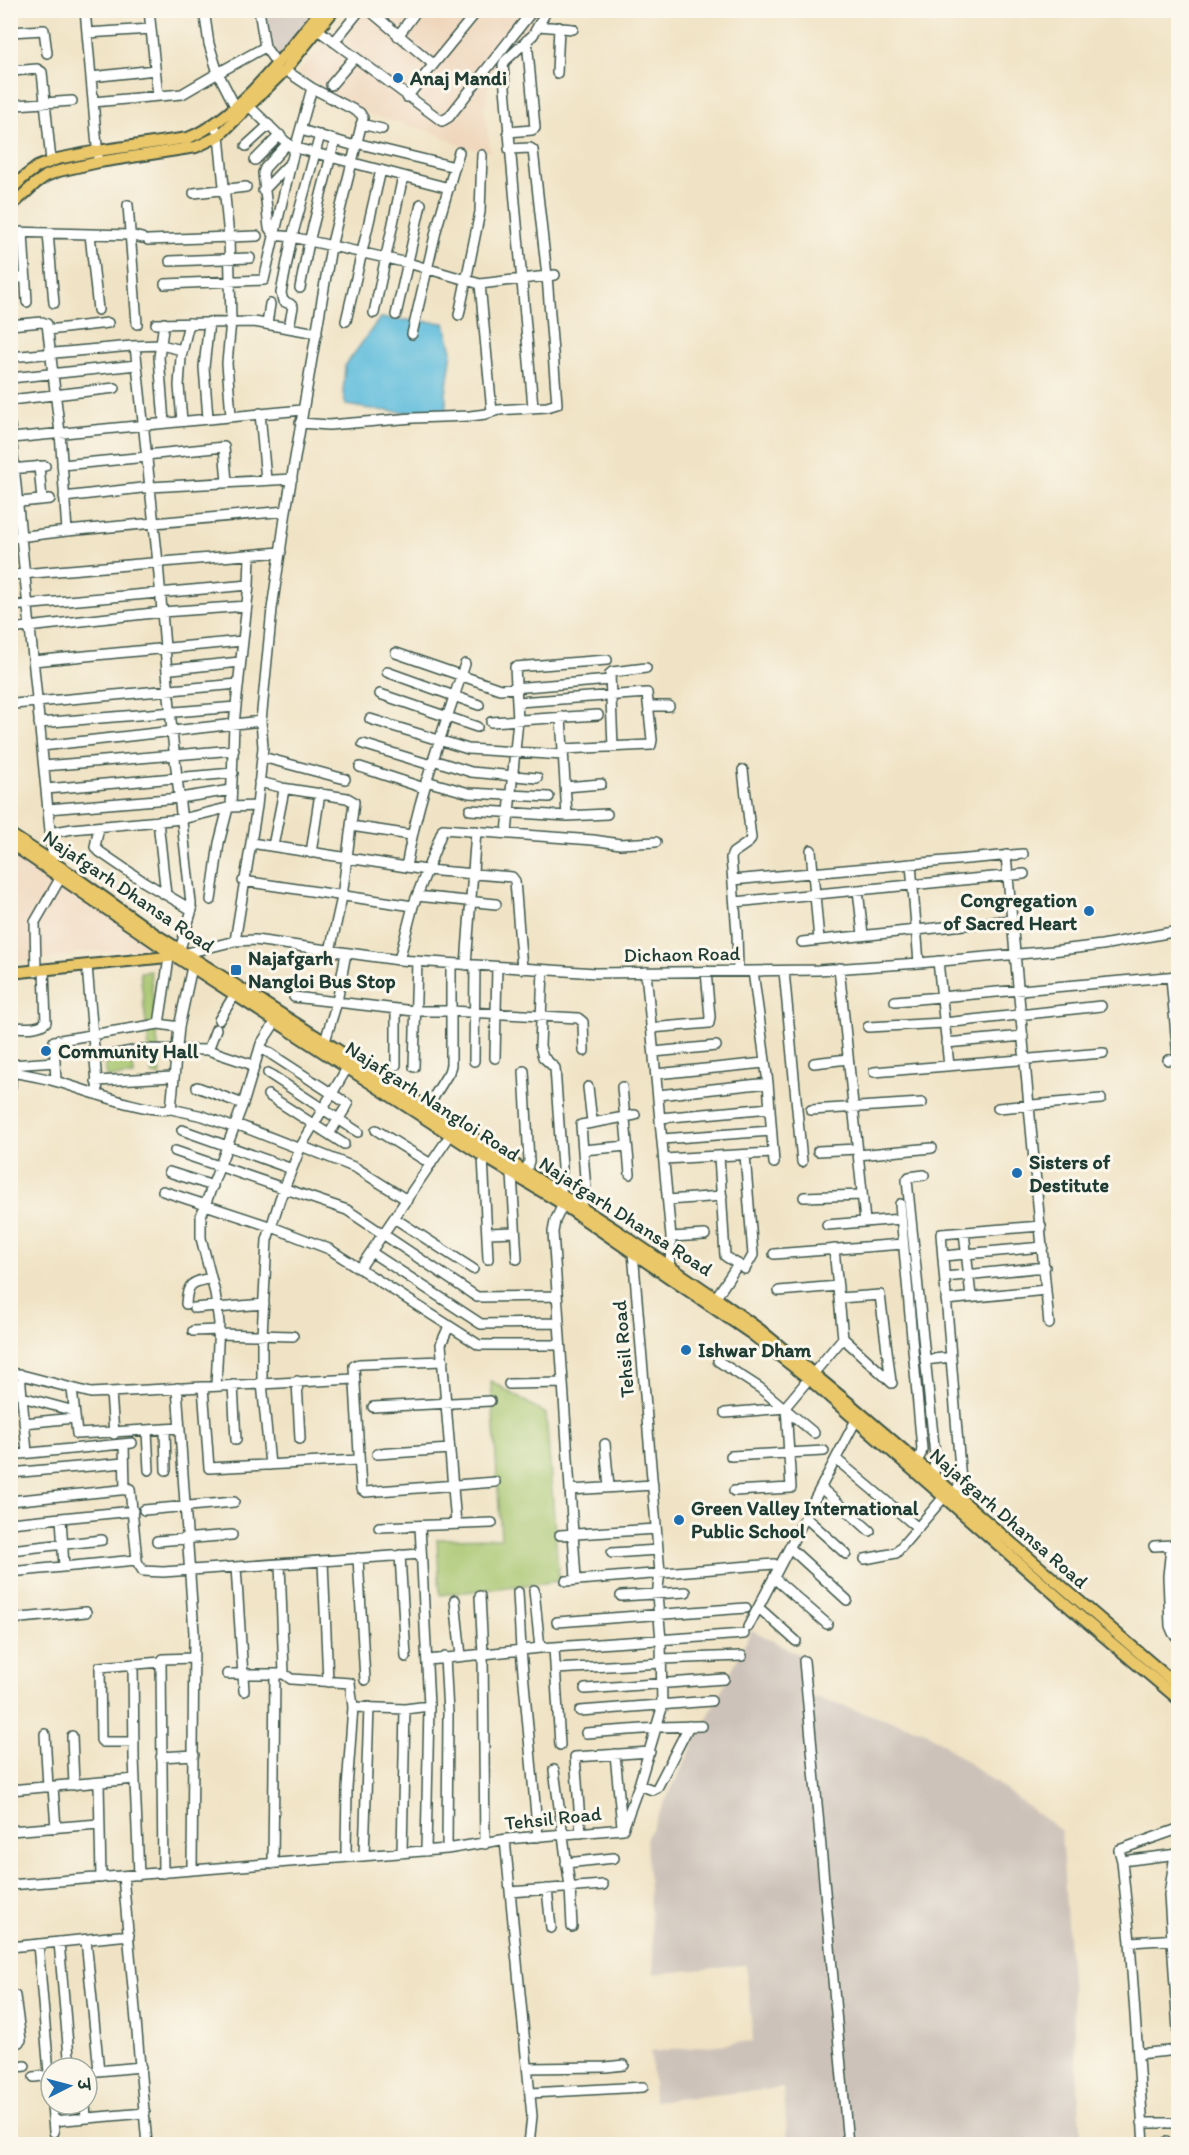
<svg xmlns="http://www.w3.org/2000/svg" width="1189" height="2155" font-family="Itim,'Playpen Sans Deva',sans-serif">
  <rect width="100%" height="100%" fill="#fbf7ec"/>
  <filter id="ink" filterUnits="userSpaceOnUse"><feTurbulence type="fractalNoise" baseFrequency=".0167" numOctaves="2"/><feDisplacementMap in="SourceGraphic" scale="12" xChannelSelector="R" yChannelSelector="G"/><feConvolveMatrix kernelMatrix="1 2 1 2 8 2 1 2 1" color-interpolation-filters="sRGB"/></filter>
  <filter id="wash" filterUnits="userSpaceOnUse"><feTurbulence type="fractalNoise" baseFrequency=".008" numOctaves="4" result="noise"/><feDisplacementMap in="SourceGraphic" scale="24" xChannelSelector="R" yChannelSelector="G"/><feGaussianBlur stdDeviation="1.35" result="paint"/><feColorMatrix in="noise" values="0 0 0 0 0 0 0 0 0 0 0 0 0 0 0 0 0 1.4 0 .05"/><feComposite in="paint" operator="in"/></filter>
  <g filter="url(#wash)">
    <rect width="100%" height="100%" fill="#f0e3c5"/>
    <path fill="#efd6bb" d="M353,11H548L537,32L489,82L484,109L491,152L463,147L430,131L370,115L297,74Z
      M13,848L150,944L148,950L78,952L73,955L11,963L10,856Z"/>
    <path fill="#cdc2b9" d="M265,11H316L277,60L270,44Z
      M752,1630L808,1659L810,1696L925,1731L1061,1831L1082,2144H788L783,2088L654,2101L651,2052L753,2041L746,1965L654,1974L646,1839Z"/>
    <path fill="#a6c56d" stroke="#628150" stroke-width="1.5" d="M150,971L161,1075H152L140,972Z
      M132,1052L134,1076L106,1077L105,1056Z
      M491,1381L546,1414L559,1581L440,1595L437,1539L501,1538Z"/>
    <path fill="#5cbbdb" stroke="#3e7c88" stroke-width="1.5" d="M380,318L445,323L452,351L446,394V415L377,410L346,405L343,393L345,366Z"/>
  </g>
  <g filter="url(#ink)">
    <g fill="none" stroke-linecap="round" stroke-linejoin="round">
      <g stroke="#3e564a" stroke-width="12">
        <path id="minor" d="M85,10L98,157
          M149,10L158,96
          M204,10L209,44L218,73L265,47
          M259,10L265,47L277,64
          M369,10L433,64
          M539,26L573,29
          M314,27L442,121L449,117L533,10
          M10,32L44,30L47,53
          M87,33L151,29
          M398,36L417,10
          M334,42L360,10
          M12,71L37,69L42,72L51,161
          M557,73L559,27
          M91,77L155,70
          M331,85L354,58
          M407,97L478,10
          M93,102L182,94L218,73L238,112
          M16,105L72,101
          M250,107L291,147
          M361,124L382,129
          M214,125L219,136L229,237L231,321L227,363L231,416
          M301,130L355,146
          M508,132L532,130L535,128L527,40
          M288,143L265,168L263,173L269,228L274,235L292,237L408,263L480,284L555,275
          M356,143L455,167
          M246,146L269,125
          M296,148L449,188
          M255,160L280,135
          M263,191L289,164
          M194,193L246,187
          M128,205L137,324
          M10,232L130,235L142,238
          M23,232L27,302
          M48,233L54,303
          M90,234L98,310
          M148,240L257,236
          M170,261L250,258
          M10,278H26
          M165,284L264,280L291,163L312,88
          M480,284L492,412
          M300,288L309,242L335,140
          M374,313L403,176
          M396,315L421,204
          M459,315L480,212L482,155
          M346,321L381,170
          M156,324L254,322L317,333
          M267,324L270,304
          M10,325L42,322L47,324L60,433L67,531L286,511
          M289,327L293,307L290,304L283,301L281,293L292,237L320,135
          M48,330L108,323
          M412,334L437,227L459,152
          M135,346L158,563L172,732L191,903V913L180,949
          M10,357L132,346L161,345L182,350
          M10,378L137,365
          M10,400L115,388
          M533,407L503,65L505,61L533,35L547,10
          M260,413L266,480
          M208,418L204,367L209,322
          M182,421L179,386L181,357L189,323
          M164,423L159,357L164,323
          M300,423L329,425L413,418L470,416L486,414L498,410L547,407L557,404L547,276L533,150L530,148L509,149
          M10,425L53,861
          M12,438L302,410
          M146,455L224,447L227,482
          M62,465L147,457
          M39,466L42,500
          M10,469L45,466
          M64,497L150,487L292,479
          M10,503L50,499
          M10,538L67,531
          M10,575L281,552
          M10,606L249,585
          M10,629L162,612L247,606
          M396,653L500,689L610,680
          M33,661L242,641
          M172,669L240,662
          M387,672L479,705
          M380,694L477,727
          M518,702L647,693L652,740L651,745L563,749
          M14,704L238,684
          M649,706H669
          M561,717L567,816
          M370,719L468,749L563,755
          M491,722L598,715
          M39,723L236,707
          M363,744L431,765
          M42,746L261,721
          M613,747L610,674L612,672L646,668
          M262,757L345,779
          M433,760L471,772L537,778
          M44,766L234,750
          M360,767L424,788
          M426,781L469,793L549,797
          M259,782L280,787L284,790L273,846
          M565,787L601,784
          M282,788L347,798L354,802L342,897L330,951
          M46,789L233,773
          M231,807L234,724L249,585L250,556
          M48,809L180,798L231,790
          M470,810L567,816L607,814
          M158,821L166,895
          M351,826L411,835
          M99,827L95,847L100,852L141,880L192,910
          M50,833L72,829L182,819L231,807L257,806
          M507,833L518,720L515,667L607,660
          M251,843L426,870L512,877L515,881L522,969
          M811,850L819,940
          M311,853L320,793
          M1006,855L1049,1324
          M911,864L919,963
          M406,867C418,797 443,731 465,664
          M733,880L1023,854
          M243,881L413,906
          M858,890L863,935
          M417,896L496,904
          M211,900L219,843L228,808
          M735,902L1024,874
          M235,941L257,806L263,747L261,721L272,609L286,511L331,247L363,118L360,113L312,88L285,70
          M802,942L1012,920
          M187,953L235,941L255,940L399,960L596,973L818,970L919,963L1052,951L1102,945L1178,931
          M399,960L413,906L443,829L593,840L620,844L656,842
          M938,961L949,1066
          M466,965L476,831
          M87,966L98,1095
          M839,968L865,1221
          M543,970L540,1046L543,1057L555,1068L562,1167L561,1194
          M738,971L737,933L731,858L733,853L749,842L751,838L743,770
          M753,971L768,1083L774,1163
          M784,971L802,1162
          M36,972L35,922L61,877
          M646,972L671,1237L670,1271
          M294,997L414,1011H451L578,1018L583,1022L584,1051
          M895,1001L1178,976
          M396,1009V1065
          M219,1020L235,994
          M159,1024L169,958
          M10,1027C22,1027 37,1030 46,1022L44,970
          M868,1027L944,1023L1101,1006
          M651,1028L709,1023L710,1017L706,971
          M325,1041L337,1002L346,953
          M946,1043L1023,1036
          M260,1047L348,1104L329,1134
          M208,1050L253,1065
          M654,1052L716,1046
          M95,1058L143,1049L208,1050L216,1029
          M495,1058L497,967
          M1168,1060L1178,1059L1171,977
          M474,1061L475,965
          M55,1062L54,1041L159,1024L179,1027
          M814,1063L848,1059
          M11,1065L55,1062L56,1081
          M414,1067L417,961
          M524,1071L529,1161L526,1172
          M12,1072C27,1075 43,1077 58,1082C83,1089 148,1114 171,1109L179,1027L192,967
          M874,1072L1103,1053
          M268,1073L358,1132
          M656,1074L764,1063
          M96,1081L173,1077
          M11,1086V1068
          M197,1087L243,1104
          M588,1087L592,1122
          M622,1087L630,1174
          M268,1095L344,1144
          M658,1095L768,1083
          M427,1108L449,1072L451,1065V964
          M998,1108L1101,1099
          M171,1109L203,1116L235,1128
          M811,1110L922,1103
          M660,1118L770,1108
          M236,1124L300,1149
          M182,1130L292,1169
          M376,1130L431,1164
          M662,1139L771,1131
          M301,1146L356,1168L407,1200
          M583,1150L627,1146
          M175,1151L347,1210L477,1297L557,1296
          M818,1151L857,1149
          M858,1155L932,1148
          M483,1156L488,1259
          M719,1156L725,1256L745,1269L753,1255L745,1155
          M664,1159L773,1153
          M169,1172L213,1186
          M512,1174L517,1259
          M924,1175L909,1177L907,1180L935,1455L934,1476
          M163,1191L272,1227L329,1249L479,1345H560
          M804,1197L862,1195
          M566,1198L555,1221L553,1232L576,1579
          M668,1200L722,1196
          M900,1204L922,1449L921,1454L917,1461
          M580,1207L586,1191L581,1125L635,1115
          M394,1218L473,1269
          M827,1225L901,1219
          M964,1232L971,1297
          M487,1233L515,1232
          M671,1237L705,1235
          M371,1252L481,1324L559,1323
          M774,1254L903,1244
          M943,1256L1043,1247
          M360,1268L453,1131
          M945,1277L1045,1267
          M779,1291L838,1286
          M839,1298L880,1295L891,1382
          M946,1300L1046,1290
          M713,1302L738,1264
          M186,1304C187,1284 191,1282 211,1278
          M194,1308L216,1306
          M217,1308L264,1304
          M449,1326L441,1344L456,1524
          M193,1331L219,1330
          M219,1334L293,1336
          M843,1338L892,1383
          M925,1360L951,1357
          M443,1361L359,1364L354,1366L361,1489L365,1492L495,1482
          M718,1361L760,1388L814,1433
          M10,1372L91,1393L354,1379
          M20,1374L27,1453
          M297,1381L300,1439
          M509,1384L563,1383
          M233,1385L236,1440
          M216,1386L219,1323L215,1293L201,1238V1216L244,1101L261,1044L276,1021
          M203,1387L209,1468L359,1460
          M177,1388L194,1633L192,1870
          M72,1389L77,1434L180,1428
          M111,1392L114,1434
          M22,1397L74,1411
          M373,1407L490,1401
          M725,1413L786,1408
          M24,1423L74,1418
          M165,1430L166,1470
          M147,1431L149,1470
          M124,1444L125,1490
          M605,1444L609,1487
          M377,1454L450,1449
          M10,1455L132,1443
          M731,1456L824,1451
          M836,1459L918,1528
          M270,1465L262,1383V1335L267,1240L280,1199L301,1146L350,1063
          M10,1473L124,1463
          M821,1488L870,1531
          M570,1490L653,1485
          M734,1491L791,1488L786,1406L843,1338L834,1249
          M955,1494L961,1481L941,1234L1041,1226
          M10,1501L130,1489L137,1560
          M144,1510L234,1502
          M61,1518L64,1567
          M806,1518L846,1554
          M10,1523L133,1511
          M420,1526L429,1706L426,1851
          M379,1527L492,1523
          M560,1535L656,1529
          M157,1541L232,1535
          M1178,1544L1172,1545L1171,1548L1168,1576L1170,1626L1173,1633L1178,1638
          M1154,1546L1172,1545
          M790,1548L847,1600
          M10,1550L102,1540
          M612,1553L658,1550
          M400,1555L406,1657
          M358,1558L365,1680
          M865,1559L896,1553L944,1497
          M323,1561L328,1682
          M280,1564L284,1674
          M236,1567L244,1691
          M10,1572L136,1560L143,1571L163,1572L421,1554
          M774,1578L827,1624
          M566,1581L774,1564
          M534,1590L540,1648
          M518,1592L521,1650L538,1837
          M480,1596L483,1654L485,1844
          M621,1596L686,1592
          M455,1600L461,1656
          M759,1608L796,1641
          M10,1619L86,1612
          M557,1622L746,1608
          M748,1627L856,1420
          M554,1648L560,1745
          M445,1657L448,1713L447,1849
          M661,1659L742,1656
          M428,1660L540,1648L744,1634
          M804,1661L848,2144
          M133,1664L134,1758L139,1875
          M556,1669L661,1663
          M227,1674H284L291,1679L350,1683L353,1707
          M585,1689L724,1679
          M580,1711L711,1701
          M658,1727L702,1726
          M586,1733L657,1728
          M45,1734L48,1787
          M72,1736L74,1785
          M134,1742H103L101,1740L100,1667L161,1662
          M615,1754L622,1826
          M161,1757L194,1755
          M554,1770L570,1887L572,1927
          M99,1784L101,1878
          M639,1785L653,1790L657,1788L689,1726
          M53,1787L56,1828
          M10,1790L135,1779
          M10,1831L99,1824
          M581,1833L575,1757L650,1752
          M505,1840L532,2116L529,2144
          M402,1853L405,1709
          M1175,1854L1169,1895L1178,2031
          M364,1856L369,1707
          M348,1857L346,1851L347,1788L353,1707L405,1709L429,1706
          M1122,1861L1119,1850L1178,1829
          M566,1863L614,1858
          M273,1864L275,1674
          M163,1873L161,1662L163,1659L194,1658
          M123,1876L147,2144
          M10,1885L447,1849L507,1839L623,1829L639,1785L662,1708L661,1640L657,1595L660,1573L633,1252
          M547,1889L551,1928
          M510,1892L603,1885
          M86,1940L99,2071
          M59,1942L70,2068
          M1130,1942L1178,1939
          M38,1944L51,2096
          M10,1947L129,1935
          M10,1995L15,1996L21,2040L19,2042L10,2043
          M1138,2054L1178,2050
          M10,2068L25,2066
          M528,2068L606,2067L624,2065
          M87,2072L141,2067
          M34,2077L51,2075
          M530,2093L643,2087
          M52,2104L54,2132
          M85,2104L86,2118
          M53,2121L145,2113
          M1142,2123H1178
          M1166,2142V2144
          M1144,2144L1130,1942L1122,1861L1178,1854"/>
      </g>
      <g stroke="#3e564a" stroke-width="14">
        <path id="major" d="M10,191L24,177L37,167L57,159L97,151L188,138C238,118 287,52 321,10
          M10,207L36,183L46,176L59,171L99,162L196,147L219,136L285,70L334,10
          M10,834L71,874L155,934L330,1045L619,1232L716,1298L759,1329L850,1404L1178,1686
          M10,843L175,956L483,1156L556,1200L753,1335L809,1379L1082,1618L1178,1699
          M10,973L177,956"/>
      </g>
      <use href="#minor" stroke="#fff" stroke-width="9"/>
      <use href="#major" stroke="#eac769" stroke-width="10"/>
    </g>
  </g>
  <g fill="#1f6fb2" stroke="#fbf7ec" stroke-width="2">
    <circle cx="398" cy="78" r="6"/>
    <circle cx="1089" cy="911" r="6"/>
    <rect x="230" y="964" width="12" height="12" rx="3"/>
    <circle cx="46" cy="1051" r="6"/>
    <circle cx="1017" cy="1173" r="6"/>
    <circle cx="686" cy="1350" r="6"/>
    <circle cx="679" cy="1520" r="6"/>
  </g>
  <g text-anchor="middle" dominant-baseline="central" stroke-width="6" stroke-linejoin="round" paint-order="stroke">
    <g font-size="20" font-weight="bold" fill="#1f3d34" stroke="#fbf7ec" text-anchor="start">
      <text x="410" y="78">Anaj Mandi</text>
      <text x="1077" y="900" text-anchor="end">Congregation<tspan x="1077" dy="23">of Sacred Heart</tspan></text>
      <text x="248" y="958">Najafgarh<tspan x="248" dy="23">Nangloi Bus Stop</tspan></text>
      <text x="58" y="1051">Community Hall</text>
      <text x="1029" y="1162">Sisters of<tspan x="1029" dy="23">Destitute</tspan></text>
      <text x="698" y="1350">Ishwar Dham</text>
      <text x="691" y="1508">Green Valley International<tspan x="691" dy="23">Public School</tspan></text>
    </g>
    <g font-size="20" fill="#1f3d34" stroke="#fbf7ec">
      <text transform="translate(129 891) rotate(34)">Najafgarh Dhansa Road</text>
      <text transform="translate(682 954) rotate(-1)">Dichaon Road</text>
      <text transform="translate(433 1101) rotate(33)">Najafgarh Nangloi Road</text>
      <text transform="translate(626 1216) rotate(33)">Najafgarh Dhansa Road</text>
      <text transform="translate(623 1349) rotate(-95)">Tehsil Road</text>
      <text transform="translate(1009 1518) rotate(41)">Najafgarh Dhansa Road</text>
      <text transform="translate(553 1818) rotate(-6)">Tehsil Road</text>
    </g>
  </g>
  <rect width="1189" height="2155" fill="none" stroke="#fbf7ec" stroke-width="36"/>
  <g transform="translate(69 2086) rotate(84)"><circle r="28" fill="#fbf7ec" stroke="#a3ada2" stroke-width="1.5"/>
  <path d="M0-4.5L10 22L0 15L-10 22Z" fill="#1f6fb2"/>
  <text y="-9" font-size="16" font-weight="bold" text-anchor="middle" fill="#1f3d34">उ</text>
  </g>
</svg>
